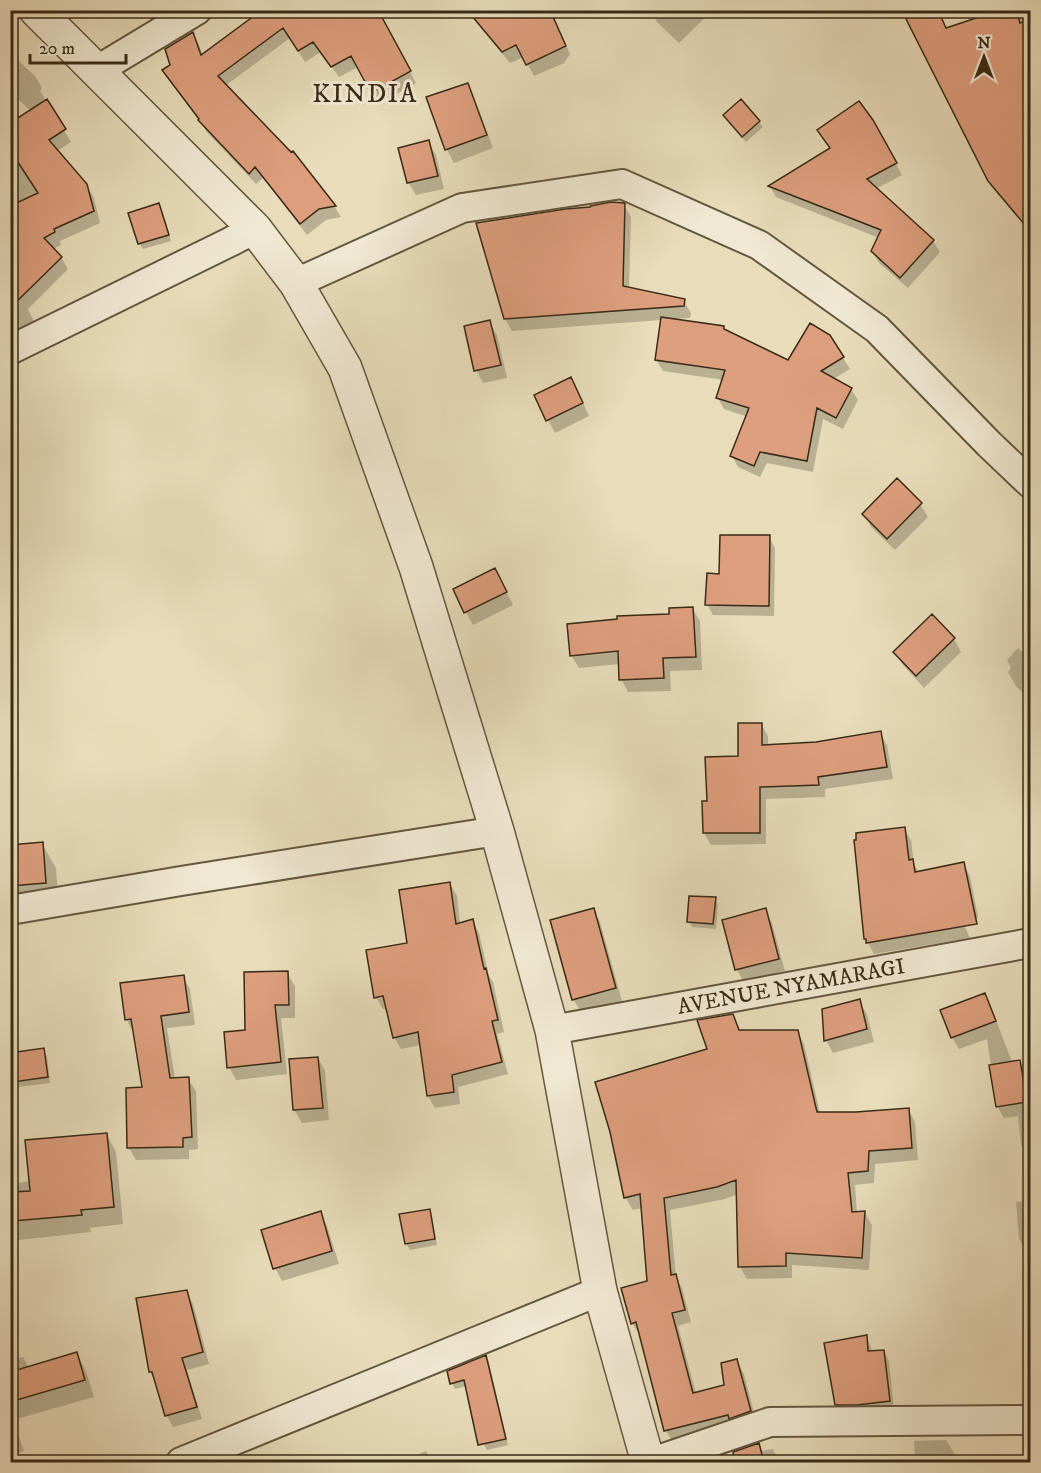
<svg xmlns="http://www.w3.org/2000/svg" width="1041" height="1473" font-family="'IM FELL DW Pica',serif">
  <rect width="100%" height="100%" fill="#e8dcba"/>
  <filter id="stains"><feTurbulence type="fractalNoise" baseFrequency=".00333" numOctaves="4"/><feColorMatrix values="0 0 0 0 .2 0 0 0 0 .09 0 0 0 0 .02 0 0 0 .5 -.17"/></filter>
  <radialGradient id="worn" r=".72"><stop offset=".6" stop-color="#630" stop-opacity="0"/><stop offset="1" stop-color="#630" stop-opacity=".3"/></radialGradient>
  <path fill="#0003" fill-rule="evenodd" d="M264,10H380L381,13L379,15L416,83L379,104L358,67L339,77L321,52L305,62L290,38L225,86L291,154L293,153L335,207L341,217L326,220L307,235L263,178L256,184L206,131L201,122L170,82L164,71L172,65L193,34L199,45L203,56Z
    M467,10H550L570,54L564,63L534,76L524,57L510,63L471,16Z
    M651,10H713L679,43L657,22Z
    M901,10H936L1016,145L1019,219L997,193L989,180L906,16L905,17Z
    M980,10H1030V139L1027,140L1020,128Z
    M10,53L35,76L42,88L40,91L71,142L57,151L86,185L94,198L100,223L60,241L61,245L53,249L61,257L68,269L28,309L38,330L10,342V125L31,111L10,92Z
    M467,84L474,97L493,148L454,163L447,150L428,98Z
    M724,115L759,122L763,127L746,142L728,121Z
    M872,121L902,175L876,189L933,241L940,252L908,288L879,263L872,251L879,238L776,197L770,186L831,150Z
    M428,142L436,155L444,189L416,195L408,182Z
    M159,205L162,211L171,241L143,249L139,243Z
    M624,205L631,217L629,288L684,301L691,313L690,318L673,319V320L723,327L726,332L789,362L829,336L850,369L833,379L851,389L858,400L843,429L823,419L813,472L767,463L760,477L738,467L732,456L748,417L724,409L718,398L724,380L663,371L656,360L662,320L512,331L505,319Z
    M1030,233V251L1024,239Z
    M489,322L497,335L507,378L483,383L476,370Z
    M578,392L589,416L555,433L536,396Z
    M920,504L928,517L895,550L871,527L864,514Z
    M769,537L775,548L774,616L713,615L707,604L721,576Z
    M502,583L513,605L473,625L466,612Z
    M692,608L700,621L702,670L670,671L671,691L628,692L621,679L620,664L579,668L571,655L670,616Z
    M954,639L961,652L924,688L903,665L895,652Z
    M1018,648L1030,659V700L1016,686L1008,672L1011,668L1007,660Z
    M761,724L768,736V746L817,743L880,733L887,745L893,779L825,789V797L766,799V844L711,845L704,833L708,802Z
    M904,828L911,840L914,864L919,873L963,864L970,876L978,917L965,927L970,938L874,954L866,939L856,841Z
    M42,844L56,868L59,907L10,911V846Z
    M450,884L457,896L460,924L472,921L479,933L489,976L493,982L504,1032L497,1034L508,1074L458,1087L460,1104L435,1108L428,1096L421,1045L401,1049L394,1037L387,1009H383L376,997L408,944ZM378,996H390L378,999Z
    M715,899L718,905L716,929L692,927L689,921Z
    M593,910L600,922L622,1001L581,1012L573,999Z
    M765,910L772,923L785,971L744,982L737,970L724,921Z
    M287,973L295,986V1018H281L287,1074L236,1080L229,1067L247,1031Z
    M183,977L190,989L195,1025L167,1028L175,1079H188L196,1091L198,1149L189,1150V1159L136,1160L129,1148L127,1089H144L133,1032L126,1019Z
    M984,995L991,1007L1014,1067L1030,1060V1156L1028,1157L1021,1145L1018,1116L1004,1118L997,1106L987,1039L959,1049L952,1037Z
    M859,1001L867,1014L874,1042L833,1053L826,1040Z
    M732,1016L741,1031H797L804,1044L820,1113H856L908,1109L915,1122L918,1160L875,1164L874,1183L855,1185L857,1213H865L872,1225L869,1270L792,1265V1278L747,1279L740,1267L738,1194L725,1199L670,1210L676,1278L682,1288L691,1322L678,1326L696,1394L726,1386L737,1361L744,1374L757,1424L673,1443L666,1431L641,1335H640L632,1323L649,1282L642,1208L633,1210L625,1197L709,1050Z
    M44,1050L47,1056L50,1083L18,1087L15,1081Z
    M318,1058L325,1071L329,1120L302,1123L294,1110L291,1060Z
    M106,1134L116,1152L123,1224L90,1228L91,1232L10,1241V1184L31,1181Z
    M1030,1201V1251H1026L1019,1239L1016,1202Z
    M429,1210L432,1216L437,1245L410,1250L406,1244Z
    M320,1213L327,1226L339,1264L282,1281L275,1268Z
    M186,1292L193,1304L209,1364L187,1370L202,1419L173,1427L167,1416L157,1384L150,1372Z
    M866,1337L871,1347L872,1353L884,1352L889,1361L894,1411L842,1414L836,1404Z
    M77,1354L86,1371L94,1397L13,1420L24,1451L10,1456V1361L23,1357L29,1368Z
    M486,1357L489,1363L508,1445L487,1450L476,1430L467,1386L455,1389L452,1383Z
    M946,1440L956,1456V1462H915L914,1441Z
    M758,1445L762,1451L773,1449L776,1455L777,1462H736L735,1453Z
    M426,1451L432,1462H401Z"/>
  <path fill="#dd9e7d" stroke="#392a16" stroke-width="1.5" d="M262,10H378L411,71L371,93L351,56L331,67L313,42L298,51L283,28L218,76L291,152L293,151L336,206L319,209L300,224L255,167L249,174L198,120L199,119L162,70L170,65L165,49L193,32L201,55Z
    M467,10H550L566,46L526,65L516,45L502,52Z
    M923,10H938L946,28L1000,10H1016L1020,23L1030,19V231L988,181L906,19Z
    M468,83L487,135L445,150L426,97Z
    M47,99L66,129L49,140L87,184L94,211L54,229L55,232L44,238L62,257L10,308V206L38,193L10,150V123Z
    M741,99L760,121L742,137L723,115Z
    M859,101L873,120L897,163L867,179L934,240L900,278L871,251L881,230L768,186L830,148L817,130Z
    M429,140L438,176L407,183L398,148Z
    M611,202L625,203L623,286L685,299L684,306L504,319L476,223L565,209L590,207V206Z
    M159,203L169,235L138,244L128,213Z
    M661,317L724,326V329L788,360L810,323L830,335L844,357L821,371L852,388L836,418L817,408L807,461L760,452L754,466L730,456L749,408L716,398L725,370L655,360Z
    M490,320L501,365L474,371L464,326Z
    M571,377L583,403L546,421L534,395Z
    M897,478L922,503L887,539L862,514Z
    M720,535H770L769,606L705,605L707,573L719,574Z
    M495,568L507,592L464,613L453,589Z
    M693,607L696,657L663,658L664,678L619,680L618,651L570,656L567,624L617,619V616L669,614V608Z
    M932,614L955,638L916,676L893,652Z
    M738,723H762V745L816,742L881,731L887,767L818,777L819,785L760,787V833H703L702,801H707L705,757L738,756Z
    M905,827L909,860L913,859L915,872L964,862L977,924L866,943V939H864L854,840H856V833Z
    M43,842L46,883L10,886V845Z
    M450,882L456,924L473,919L484,969L486,968L498,1020L492,1021L502,1062L452,1075L454,1092L427,1096L418,1032L393,1038L383,996L374,998L366,950L407,943L399,890Z
    M689,896L716,897L713,924L687,922Z
    M594,908L616,988L572,1000L550,920Z
    M766,908L779,959L735,970L722,920Z
    M288,971L289,1005H275L281,1062L227,1068L224,1032L245,1030L244,972Z
    M184,975L189,1012L161,1016L170,1078L189,1077L192,1137L183,1138V1147L127,1148L126,1088L142,1087L131,1019L125,1020L120,983Z
    M985,993L996,1021L951,1038L940,1010Z
    M860,999L867,1029L824,1041L822,1009Z
    M733,1014L739,1030H798L817,1112H856L909,1108L912,1148L869,1151L868,1171L848,1173L852,1212L865,1211L862,1258L786,1253V1266L738,1267L736,1180L717,1187L664,1198L671,1275L676,1274L685,1310L672,1313L693,1393L724,1385L721,1363L737,1359L751,1411L729,1419L728,1415L664,1431L636,1322L631,1324L621,1288L647,1281L640,1194L624,1198L610,1132L595,1082L707,1049L697,1020Z
    M44,1048L48,1077L13,1082L10,1053Z
    M318,1057L323,1108L293,1110L289,1059Z
    M1020,1060L1027,1102L996,1107L989,1065Z
    M107,1133L114,1207L81,1210L82,1215L13,1221L10,1192L30,1191L25,1140Z
    M430,1209L435,1239L405,1244L399,1214Z
    M321,1211L332,1251L273,1269L261,1230Z
    M187,1290L203,1352L182,1358L197,1407L165,1416L152,1372H149L136,1298Z
    M867,1335L868,1351L884,1350L890,1401L857,1405H835L824,1343Z
    M77,1352L85,1380L10,1402V1372Z
    M486,1355L506,1439L478,1445L464,1380L450,1384L447,1371Z
    M759,1443L764,1462H734L733,1452Z"/>
  <g fill="none" stroke-linecap="round" stroke-linejoin="round">
    <g stroke="#65563f" stroke-width="32">
      <g id="minor">
        <path d="M96,71L197,10"/>
        <path d="M296,283L462,208L622,184L759,245L877,329L989,444L1030,483"/>
        <path d="M10,350L230,242L255,229"/>
        <path d="M10,910L181,881L497,831"/>
        <path id="s1" d="M552,1030L1030,943"/>
        <path d="M181,1462L600,1291"/>
        <path d="M652,1462L770,1422L1030,1420"/>
      </g>
    </g>
    <g stroke="#65563f" stroke-width="36">
      <path id="tertiary" d="M36,10L255,229L296,283L345,368L416,567L497,831L552,1030L600,1291L648,1462"/>
    </g>
    <use href="#minor" stroke="#f0e8d2" stroke-width="28"/>
    <use href="#tertiary" stroke="#f0e8d2" stroke-width="33"/>
  </g>
  <g text-anchor="middle" dominant-baseline="central" stroke-width="6" stroke-linejoin="round" paint-order="stroke">
    <g font-size="22" fill="#392a16" stroke="#f0e8d2">
      <text stroke="none"><textPath href="#s1" startOffset="243">AVENUE NYAMARAGI</textPath></text>
    </g>
    <g font-size="26" letter-spacing="1.5" fill="#392a16" stroke="#f0e8d2">
      <text x="365" y="94">KINDIA</text>
    </g>
  </g>
  <rect width="1041" height="1473" fill="none" stroke="#e8dcba" stroke-width="36"/>
  <rect x="12" y="12" width="1017" height="1449" fill="none" stroke="#392a16" stroke-width="3"/>
  <rect x="18" y="18" width="1005" height="1437" fill="none" stroke="#392a16" stroke-width="1.5"/>
  <g transform="translate(984 57)" stroke="#f0e8d2" stroke-width="4.5" paint-order="stroke">
  <path d="M0-4.5L10 22L0 15L-10 22Z" fill="#392a16"/>
  <text y="-9" font-size="16" font-weight="bold" text-anchor="middle" fill="#392a16">N</text>
  </g>
  <path d="M30 54v9h96v-9" fill="none" stroke="#392a16" stroke-width="3"/>
  <text x="39" y="54" font-size="18" fill="#392a16" stroke="#f0e8d2" stroke-width="4.5" paint-order="stroke">20 m</text>
  <rect width="100%" height="100%" filter="url(#stains)"/>
  <rect width="100%" height="100%" fill="url(#worn)"/>
</svg>
